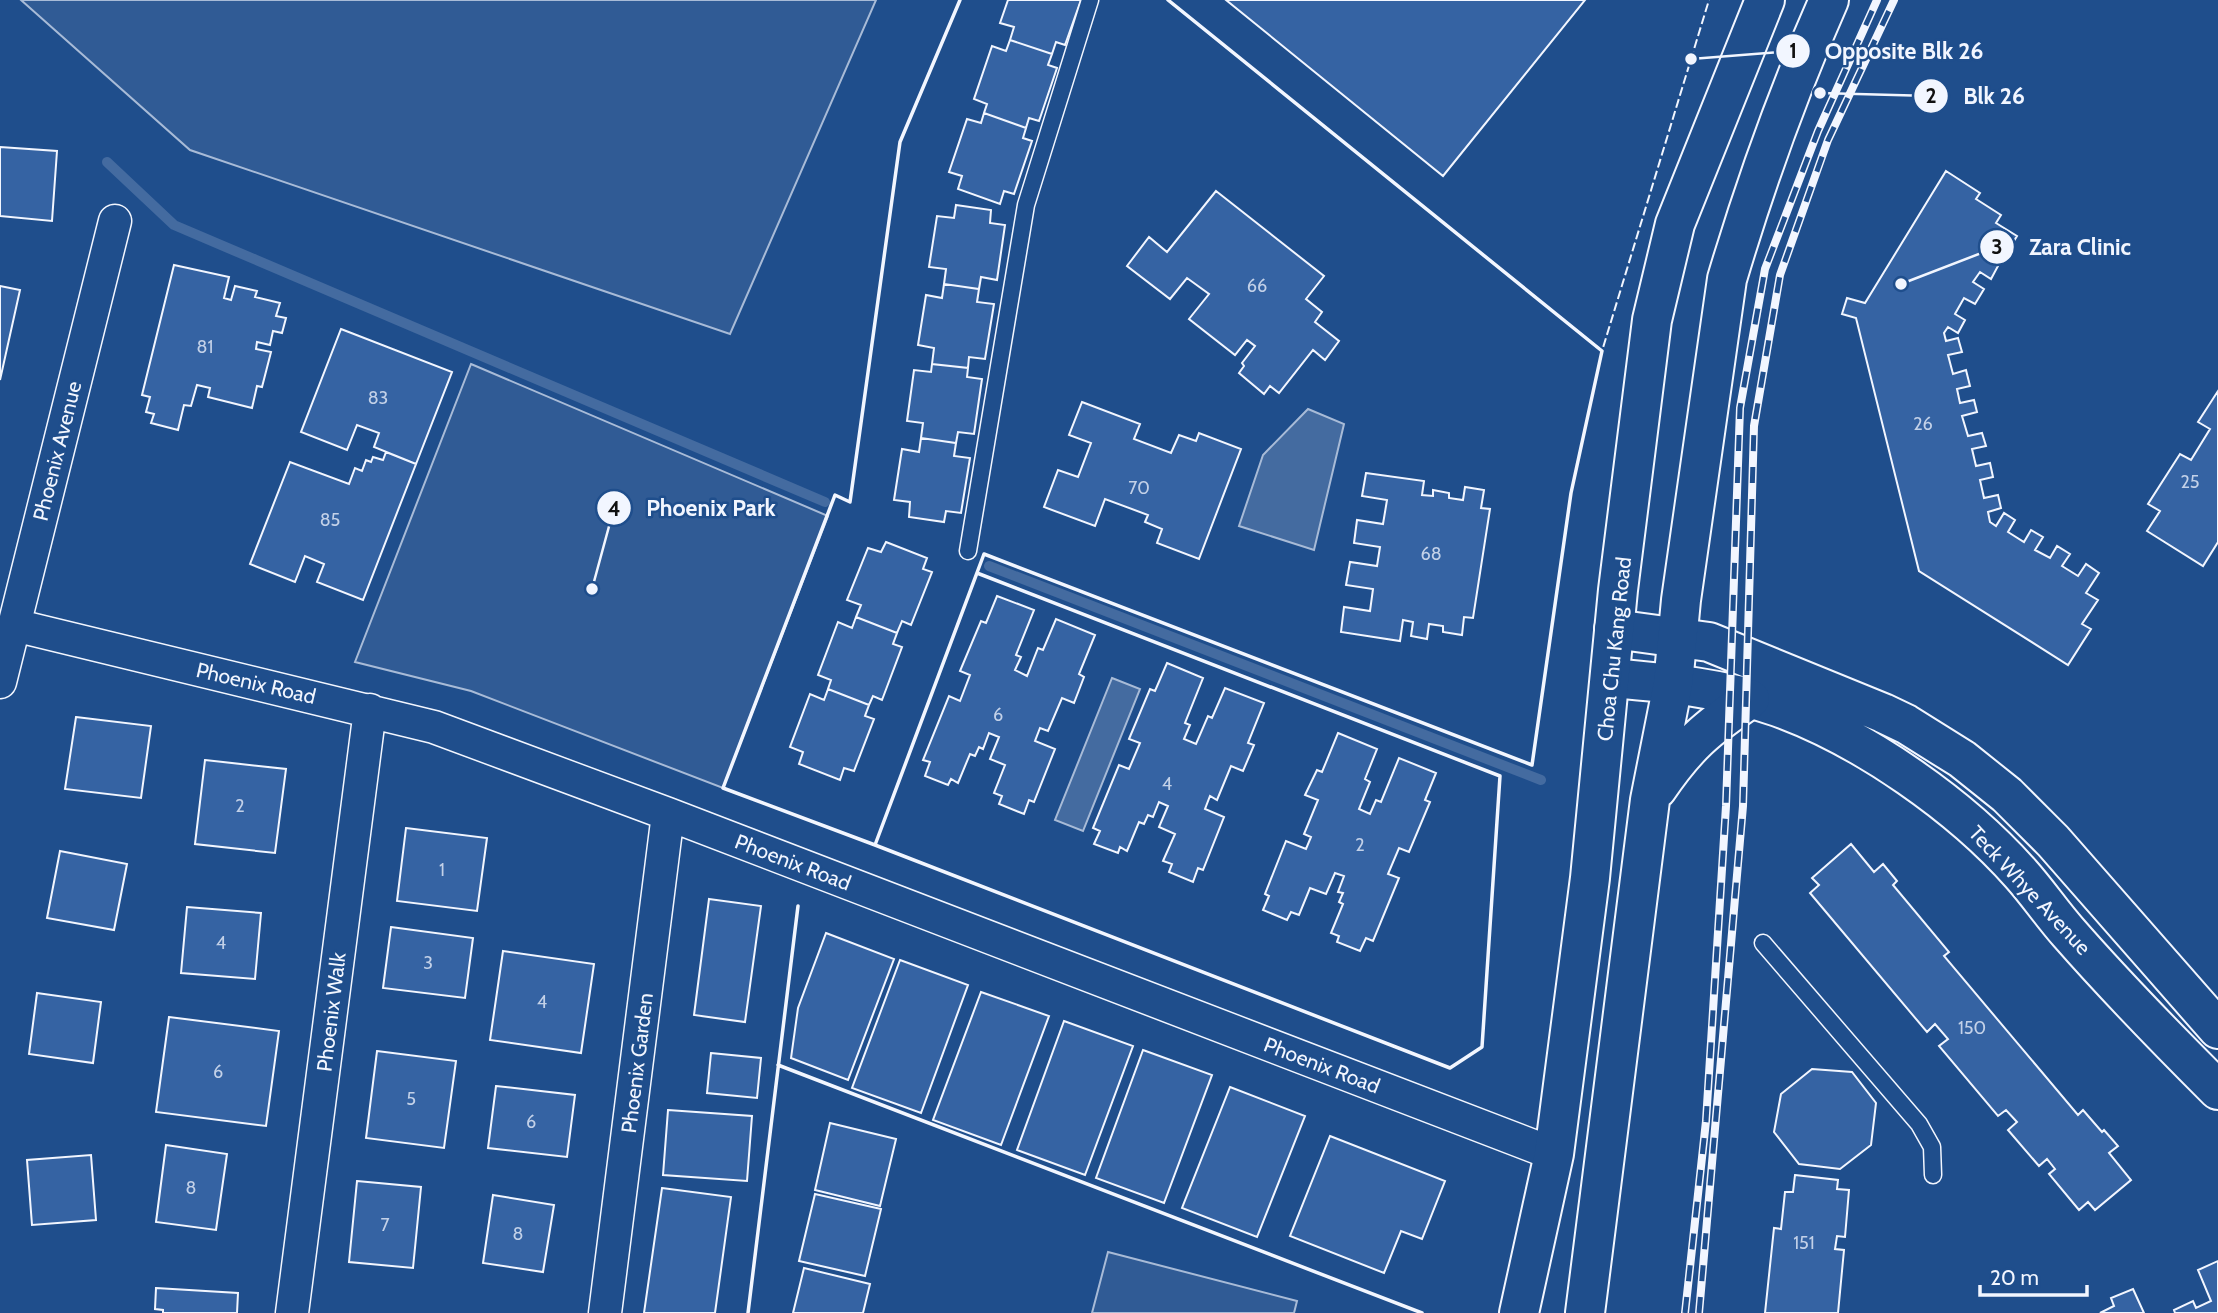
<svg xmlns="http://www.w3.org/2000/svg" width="2218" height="1313" font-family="Cabin,sans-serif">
  <rect width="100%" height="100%" fill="#1f4e8c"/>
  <path fill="#305b95" stroke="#a8bbd7" stroke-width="2" d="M21,0H876L730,334L190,150Z
    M471,364L828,516L723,788L471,691L355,662Z
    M1108,1252L1297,1301L1294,1313H1092Z"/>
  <path fill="#446ba0" stroke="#a8bbd7" stroke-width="2" d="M1308,409L1344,424L1314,550L1239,526L1263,455Z
    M1112,678L1140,689L1083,831L1055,820Z"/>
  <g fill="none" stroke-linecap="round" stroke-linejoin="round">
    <path stroke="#446ba0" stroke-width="10" d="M107,162L174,225L825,502
      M989,566L1541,780"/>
  </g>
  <path fill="#3563a3" stroke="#f2f6ff" stroke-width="2" d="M1008,0H1081L1065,45L1056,42L1052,54L1010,40L1014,27L1000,23Z
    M1226,0H1585L1443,176Z
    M1010,40L1052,54L1048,65L1057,68L1039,121L1029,118L1026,128L984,113L987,104L974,99L992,46L1006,51Z
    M984,113L1026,128L1023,138L1032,141L1014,194L1004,191L1000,204L958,189L962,176L949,172L967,119L981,123Z
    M0,147L57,151L52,221L0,216Z
    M1946,171L1980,193L1976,199L2001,215L1996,223L2017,236L2009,249L1998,242L1987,260L1998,266L1991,279L1980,272L1973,282L1984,289L1975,304L1964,298L1955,314L1965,320L1958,333L1948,327L1944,333L1946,341L1958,338L1962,352L1948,355L1953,374L1966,370L1970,386L1957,389L1960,403L1974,400L1977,412L1962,416L1968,436L1982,433L1986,446L1972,449L1976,466L1990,463L1993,477L1980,480L1984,498L1998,495L2001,508L1988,512L1990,522L1996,526L2004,513L2015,520L2008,532L2024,542L2031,530L2043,537L2035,550L2050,558L2057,546L2070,554L2062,566L2078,576L2086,564L2099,573L2086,593L2098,600L2082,624L2091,629L2068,665L1919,571L1856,318L1842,314L1847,298L1865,303Z
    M1216,191L1324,276L1306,299L1322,312L1315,322L1339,341L1325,360L1313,350L1279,393L1270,386L1264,394L1239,373L1244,366L1242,363L1255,346L1247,340L1235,355L1189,319L1209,294L1187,278L1170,299L1127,266L1149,237L1167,252Z
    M956,205L991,210L990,223L1005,225L997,280L981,277L979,289L944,284L946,269L929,267L937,216L954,218Z
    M174,265L229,277L224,298L231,300L235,286L257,291L255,297L280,303L276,316L286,318L282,333L273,331L270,345L257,342L256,349L271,352L262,387L257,386L252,408L208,397L210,388L197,385L191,406L184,405L178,430L151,423L154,414L146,412L150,397L142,395Z
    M944,284L979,289L977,302L994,304L985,359L969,357L968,368L932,364L934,348L918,345L926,295L942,298Z
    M0,286L20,290L0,380Z
    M341,329L452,372L416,464L374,447L379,433L357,425L347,450L301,432Z
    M932,364L968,368L967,377L982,379L974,434L958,432L956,443L921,438L923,423L907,421L914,370L931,372Z
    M2218,391V542L2203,566L2147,531L2160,511L2148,504L2180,454L2191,460L2210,429L2198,422Z
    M1082,402L1140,424L1134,439L1171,453L1179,435L1196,441L1199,433L1241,449L1199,559L1157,543L1162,529L1145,522L1148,515L1105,499L1095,526L1044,507L1058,470L1078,477L1091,443L1069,435Z
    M921,438L956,443L954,456L970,458L961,513L946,511L944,522L909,517L910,502L894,500L902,449L919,452Z
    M386,452L416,464L363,600L317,582L324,564L305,556L295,582L250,564L290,462L349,484L355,468L362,471L366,460L371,462L373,457L383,460Z
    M1366,473L1424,481L1422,495L1433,496V490L1449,493V498L1463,500L1465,487L1484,490L1481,508L1490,509L1473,618L1464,617L1462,635L1443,632V626L1429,624L1427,639L1411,636L1413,622L1403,620L1400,641L1341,632L1344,607L1370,611L1373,589L1346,585L1350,562L1377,566L1380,547L1354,543L1357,520L1383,524L1387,500L1362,496Z
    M886,542L927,558L923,569L932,572L911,625L902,621L897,633L856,617L861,605L847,600L868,548L881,552Z
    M997,596L1034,610L1016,655L1021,657L1015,670L1027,676L1038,648L1043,650L1056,619L1095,635L1079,674L1084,677L1074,703L1062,698L1048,731L1040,728L1035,741L1055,749L1034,802L1029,800L1024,814L999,804L1002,796L994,793L1005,765L990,759L999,737L989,733L983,749L979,747L975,756L970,754L958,783L951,779L948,785L925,776L930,762L923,760L949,696L960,701L970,675L960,671L981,621L986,623Z
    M856,617L897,633L893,644L902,647L882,700L873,696L869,705L828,689L831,680L818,675L838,622L852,628Z
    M1167,663L1203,678L1185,723L1190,725L1184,739L1196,744L1208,716L1212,718L1225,688L1264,703L1248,743L1254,745L1243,771L1231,766L1217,800L1210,796L1205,809L1224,817L1203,870L1198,868L1193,882L1169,872L1172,864L1163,861L1175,834L1159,827L1168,806L1159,802L1153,817L1148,815L1144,824L1139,822L1127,851L1120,847L1118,853L1094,844L1100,831L1093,828L1119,765L1129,769L1140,743L1129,739L1150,689L1155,691Z
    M828,689L869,705L865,716L874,719L854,771L844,768L840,780L799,764L803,752L790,747L810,694L824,700Z
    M76,717L151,726L141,798L65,789Z
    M1338,733L1377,749L1365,779L1370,782L1359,809L1370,814L1376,800L1381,802L1399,758L1436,773L1425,800L1430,802L1409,852L1399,848L1388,874L1399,878L1373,941L1366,938L1360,951L1337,942L1339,936L1331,933L1343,904L1339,902L1343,893L1338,892L1344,876L1335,873L1326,894L1310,888L1299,915L1291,912L1287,920L1263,910L1269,896L1265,894L1286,841L1306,849L1311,837L1304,834L1318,800L1305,795L1317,770L1322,772Z
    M205,760L286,769L275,853L195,844Z
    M406,828L487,838L477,911L397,901Z
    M1851,844L1874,872L1883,864L1897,881L1893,885L1949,952L1944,956L2078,1115L2083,1110L2102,1132L2104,1130L2118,1146L2109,1153L2131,1180L2095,1210L2088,1202L2079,1210L2049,1174L2055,1169L2047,1159L2039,1166L2008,1130L2017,1122L2006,1110L1998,1116L1939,1046L1948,1039L1935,1024L1927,1032L1810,893L1819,885L1812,878Z
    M60,851L127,864L114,930L47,918Z
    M709,899L761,906L745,1022L694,1015Z
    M187,907L261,913L255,979L181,973Z
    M391,927L473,938L465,998L383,988Z
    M826,933L894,959L848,1080L791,1058L798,1008Z
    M503,951L594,964L581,1053L490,1040Z
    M900,960L968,985L921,1113L852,1088Z
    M981,992L1049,1016L1001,1145L933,1120Z
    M37,993L101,1002L93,1063L29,1054Z
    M169,1017L279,1031L266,1126L156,1112Z
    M1064,1021L1133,1046L1085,1175L1017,1150Z
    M1143,1050L1212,1075L1164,1203L1096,1178Z
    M377,1051L456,1061L444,1148L366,1138Z
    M711,1053L761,1058L757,1098L707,1093Z
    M1812,1069L1852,1072L1876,1103L1871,1145L1840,1169L1799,1164L1774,1132L1781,1094Z
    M496,1086L575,1095L567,1157L488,1148Z
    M1230,1087L1305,1116L1257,1237L1182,1208Z
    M668,1110L752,1116L747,1181L663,1175Z
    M830,1123L896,1139L880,1206L815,1190Z
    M1330,1136L1445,1181L1422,1239L1401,1231L1384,1273L1290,1236Z
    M166,1145L227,1154L216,1230L156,1222Z
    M91,1155L96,1220L32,1225L27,1160Z
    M1795,1175L1838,1180L1837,1189L1849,1190L1845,1237L1837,1236L1835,1249L1844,1250L1838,1313H1765L1774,1228L1781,1229L1785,1192H1793Z
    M357,1181L421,1187L413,1268L349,1262Z
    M662,1188L731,1197L715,1313H644Z
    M815,1194L881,1209L865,1276L799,1261Z
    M493,1195L554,1205L543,1272L483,1263Z
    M2218,1261V1313H2175L2174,1310L2193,1301L2196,1308L2211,1301L2198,1270Z
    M804,1268L870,1284L863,1313H793Z
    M156,1288L238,1293L237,1313H163V1310L155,1309Z
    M2133,1289L2144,1313H2100L2114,1306L2111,1298Z"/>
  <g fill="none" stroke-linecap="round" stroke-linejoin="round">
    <g stroke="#f2f6ff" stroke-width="19">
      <path id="service" d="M968,551L1026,205L1090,0
        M1763,943L1919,1124L1932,1147L1933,1175"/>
    </g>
    <g stroke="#f2f6ff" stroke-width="35">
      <path id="minor" d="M14,625L434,727L668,814L1554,1154
        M0,682L115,221
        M292,1313L370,710
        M605,1313L668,814"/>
    </g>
    <g stroke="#f2f6ff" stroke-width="42">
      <path id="secondary" d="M1614,629L1709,642L1883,713L1906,724L1962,759L2007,795L2053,841L2218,1029
        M1611,678C1667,683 1725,688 1778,707C1864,738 1961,806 2021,874C2038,893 2052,914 2068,932C2116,987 2167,1039 2218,1090"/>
    </g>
    <g stroke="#f2f6ff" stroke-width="42">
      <path id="primary" d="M1657,789C1686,746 1707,728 1750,699
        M1519,1313L1554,1154L1590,878L1618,590L1652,320L1675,224L1765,0
        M1585,1313L1650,800L1673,684L1681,600L1727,279C1755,185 1789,90 1829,0"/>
    </g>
    <use href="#service" stroke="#1f4e8c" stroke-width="16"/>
    <use href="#minor" stroke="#1f4e8c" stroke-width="32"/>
    <use href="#secondary" stroke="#1f4e8c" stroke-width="38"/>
    <use href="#primary" stroke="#1f4e8c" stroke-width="38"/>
    <g stroke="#f2f6ff" stroke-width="8">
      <path id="rail" d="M1685,1313L1706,1121L1726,806L1740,408L1765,269L1818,131L1877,0
        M1699,1313L1743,806L1754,426L1780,275L1828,140L1894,0"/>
    </g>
    <use href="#rail" stroke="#1f4e8c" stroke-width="5" stroke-dasharray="16" stroke-linecap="butt"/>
    <path stroke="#f2f6ff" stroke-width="2" stroke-dasharray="9 3.5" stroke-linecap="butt" d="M1168,0L1602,351L1709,0"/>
    <path stroke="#f2f6ff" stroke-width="3.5" d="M960,0L900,142L850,502L835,495L723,788L875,845L984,554L1532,765L1571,493L1602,351L1168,0
      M977,573L1500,776L1482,1047L1450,1068L875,845Z
      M778,1065L1422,1313
      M748,1313L798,906"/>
  </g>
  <g text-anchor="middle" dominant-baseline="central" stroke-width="5" stroke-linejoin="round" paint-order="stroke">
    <g font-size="18" fill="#c3d1e8">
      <text x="1257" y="286">66</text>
      <text x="205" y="347">81</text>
      <text x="378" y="398">83</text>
      <text x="1923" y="424">26</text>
      <text x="2190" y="482">25</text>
      <text x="1139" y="488">70</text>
      <text x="330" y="520">85</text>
      <text x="1431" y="554">68</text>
      <text x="998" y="715">6</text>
      <text x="1167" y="784">4</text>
      <text x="240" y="806">2</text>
      <text x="1360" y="845">2</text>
      <text x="442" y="870">1</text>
      <text x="221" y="943">4</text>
      <text x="428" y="963">3</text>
      <text x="542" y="1002">4</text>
      <text x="1972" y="1028">150</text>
      <text x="218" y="1072">6</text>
      <text x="411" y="1099">5</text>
      <text x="531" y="1122">6</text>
      <text x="191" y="1188">8</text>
      <text x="385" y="1225">7</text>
      <text x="518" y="1234">8</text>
      <text x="1804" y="1243">151</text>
    </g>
    <g font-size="21" fill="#f2f6ff" stroke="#1f4e8c">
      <text transform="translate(57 451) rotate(-76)">Phoenix Avenue</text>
      <text transform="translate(1614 649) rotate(-84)">Choa Chu Kang Road</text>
      <text transform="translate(256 683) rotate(13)">Phoenix Road</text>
      <text transform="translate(793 862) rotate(21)">Phoenix Road</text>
      <text transform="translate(2030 890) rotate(47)">Teck Whye Avenue</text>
      <text transform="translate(331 1012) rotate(-83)">Phoenix Walk</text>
      <text transform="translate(637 1063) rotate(-83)">Phoenix Garden</text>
      <text transform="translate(1322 1065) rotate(21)">Phoenix Road</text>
    </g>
  </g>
  <path fill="none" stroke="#f2f6ff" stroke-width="2.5" d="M1691 59L1793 51M1820 93L1931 96M1901 284L1997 247M592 589L614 508"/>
  <g fill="#f2f6ff" stroke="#1f4e8c" stroke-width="2.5">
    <circle cx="1691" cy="59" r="7"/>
    <circle cx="1820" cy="93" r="7"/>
    <circle cx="1901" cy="284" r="7"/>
    <circle cx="592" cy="589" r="7"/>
    <circle cx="1793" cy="51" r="18"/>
    <circle cx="1931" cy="96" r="18"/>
    <circle cx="1997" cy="247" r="18"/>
    <circle cx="614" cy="508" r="18"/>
  </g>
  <g font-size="21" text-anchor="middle" font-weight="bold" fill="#111">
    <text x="1793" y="58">1</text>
    <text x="1931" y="103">2</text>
    <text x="1997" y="254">3</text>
    <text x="614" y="516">4</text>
  </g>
  <g font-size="23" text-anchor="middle" font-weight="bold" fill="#f2f6ff" stroke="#1f4e8c" stroke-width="5" stroke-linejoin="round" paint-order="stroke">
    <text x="1904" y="59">Opposite Blk 26</text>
    <text x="1994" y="104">Blk 26</text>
    <text x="2080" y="255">Zara Clinic</text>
    <text x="711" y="516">Phoenix Park</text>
  </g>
  <path d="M1980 1285v10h107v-10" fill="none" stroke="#f2f6ff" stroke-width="3.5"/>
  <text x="1990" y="1285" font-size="21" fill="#f2f6ff" stroke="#1f4e8c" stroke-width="5" paint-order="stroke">20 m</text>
</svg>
